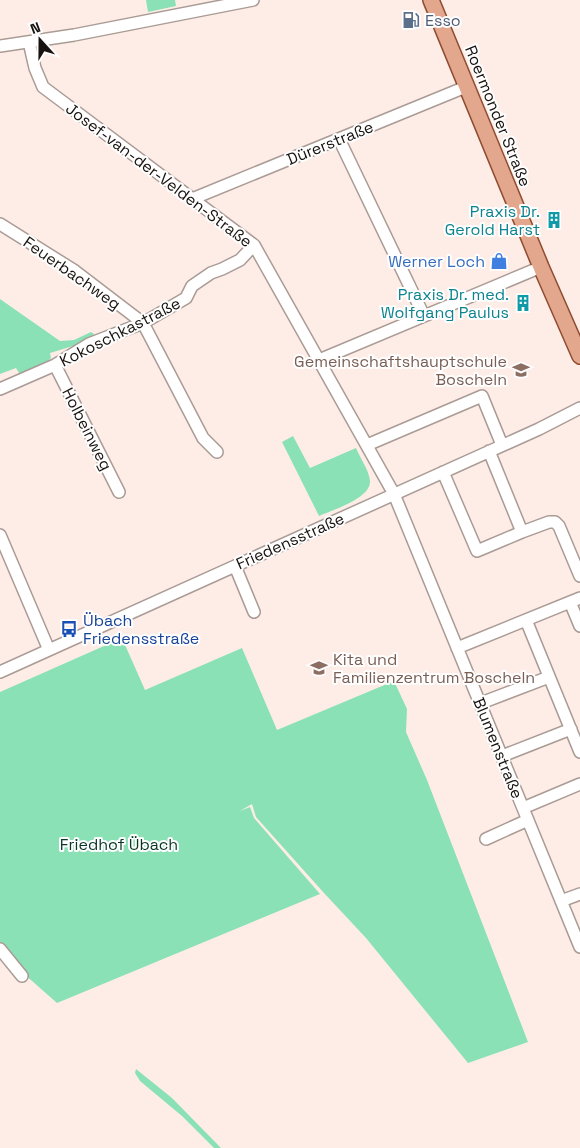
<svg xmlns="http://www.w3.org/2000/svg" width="580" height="1148" font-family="'Space Grotesk',sans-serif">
  <rect width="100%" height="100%" fill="#feede7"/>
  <path fill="#8ae1b5" d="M146,0H175L176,6L148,12Z
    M0,299L60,341L74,340L91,332L94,334L92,337L75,348L73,346L50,353L51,358L47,362L21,376L16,368L0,374Z
    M293,436L310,468L356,448C360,458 369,470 370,481C371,498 333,510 319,516L282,442Z
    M122,638L145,690L242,648L277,730L394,681L407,709L406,732L427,780L528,1042L468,1063L366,938L324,893L256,817L252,804L240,811L250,807L254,818L320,894L57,1003L23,973L0,944V692Z
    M136,1069L172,1098L221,1148H214L182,1116L140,1081L135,1073Z"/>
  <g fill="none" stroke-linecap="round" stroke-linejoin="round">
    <g stroke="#aa9b95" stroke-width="14">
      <path id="minor" d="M29,42L35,68L43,87L254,245L394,494L580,947
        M0,46L74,35L253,0
        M339,139L424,316
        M192,199L468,86
        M0,224L75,271L143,323L203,438L217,452
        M319,360L541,267
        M55,365L119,492
        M0,389L55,365L89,344L143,323L186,298L192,286L211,273L222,269L240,260L254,245
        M367,445L482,396L502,445
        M489,451L522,532L549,522H555L559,526L580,576
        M443,472L477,551L522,532
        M0,535L49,650
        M235,566L254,612
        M570,602L580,626
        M526,620L580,752
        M457,648L580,598
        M0,672L539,429L580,408
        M481,703L549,677
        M502,756L571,729
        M523,808L580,784
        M486,839L528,820
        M561,901L580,894
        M0,949L22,976"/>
    </g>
    <g stroke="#8f4c30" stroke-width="18">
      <path id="major" d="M431,0L541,267L580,356"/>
    </g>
    <use href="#minor" stroke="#fff" stroke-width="11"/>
    <use href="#major" stroke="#e2a78d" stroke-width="15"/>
  </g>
  <defs>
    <g id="fuel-bare" transform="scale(1.35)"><path d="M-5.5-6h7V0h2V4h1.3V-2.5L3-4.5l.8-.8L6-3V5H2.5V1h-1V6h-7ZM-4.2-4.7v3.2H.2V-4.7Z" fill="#5c6f8a" stroke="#fefefe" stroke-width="2.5" paint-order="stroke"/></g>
    <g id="building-bare" transform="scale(1.35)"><path d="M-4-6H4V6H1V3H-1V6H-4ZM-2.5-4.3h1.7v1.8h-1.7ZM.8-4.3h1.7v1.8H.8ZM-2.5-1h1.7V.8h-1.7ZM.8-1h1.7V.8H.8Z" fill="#0f9aa8" stroke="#fefefe" stroke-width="2.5" paint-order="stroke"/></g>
    <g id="shop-bare" transform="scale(1.35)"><path d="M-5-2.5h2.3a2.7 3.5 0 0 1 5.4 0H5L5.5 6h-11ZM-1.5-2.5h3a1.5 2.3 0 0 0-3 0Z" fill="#3f7fe0" stroke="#fefefe" stroke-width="2.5" paint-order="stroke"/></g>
    <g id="school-bare" transform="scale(1.35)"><path d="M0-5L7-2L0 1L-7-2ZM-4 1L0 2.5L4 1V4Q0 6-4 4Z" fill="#8d6e63" stroke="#fefefe" stroke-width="2.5" paint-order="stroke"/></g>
    <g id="bus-bare" transform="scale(1.35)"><path d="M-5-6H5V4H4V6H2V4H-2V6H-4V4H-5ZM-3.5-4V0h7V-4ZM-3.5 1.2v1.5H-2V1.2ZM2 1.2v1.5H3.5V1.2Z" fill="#1a4fb4" stroke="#fefefe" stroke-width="2.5" paint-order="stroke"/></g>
  </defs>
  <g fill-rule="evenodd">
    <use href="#fuel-bare" x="411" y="20"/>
    <use href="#building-bare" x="554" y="220"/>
    <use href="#shop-bare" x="499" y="261"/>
    <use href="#building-bare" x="523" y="303"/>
    <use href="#school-bare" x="521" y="370"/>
    <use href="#bus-bare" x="69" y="629"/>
    <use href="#school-bare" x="319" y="668"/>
  </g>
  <g text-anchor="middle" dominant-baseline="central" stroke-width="4" stroke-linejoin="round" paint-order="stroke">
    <g font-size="16" fill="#4e5e75" stroke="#fefefe" text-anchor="start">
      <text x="425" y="20">Esso</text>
    </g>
    <g font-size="16" fill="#17120f" stroke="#fefefe">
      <text transform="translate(498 116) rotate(68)">Roermonder Straße</text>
      <text transform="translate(330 143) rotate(-22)">Dürerstraße</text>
      <text transform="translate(159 175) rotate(37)">Josef-van-der-Velden-Straße</text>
      <text transform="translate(72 273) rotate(35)">Feuerbachweg</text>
      <text transform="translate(120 332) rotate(-27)">Kokoschkastraße</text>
      <text transform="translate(87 429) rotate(63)">Holbeinweg</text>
      <text transform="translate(290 541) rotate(-24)">Friedensstraße</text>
      <text transform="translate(498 748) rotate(68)">Blumenstraße</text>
    </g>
    <g font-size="16" fill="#0d838f" stroke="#fefefe" text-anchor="end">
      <text x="540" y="211">Praxis Dr.<tspan x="540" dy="18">Gerold Harst</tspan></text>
      <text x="509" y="294">Praxis Dr. med.<tspan x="509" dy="18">Wolfgang Paulus</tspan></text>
    </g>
    <g font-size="16" fill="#366cbe" stroke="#fefefe" text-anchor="end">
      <text x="485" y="261">Werner Loch</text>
    </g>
    <g font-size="16" fill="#785e54" stroke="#fefefe" text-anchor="end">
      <text x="507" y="361">Gemeinschaftshauptschule<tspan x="507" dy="18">Boscheln</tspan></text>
      <text x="333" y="659" text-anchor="start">Kita und<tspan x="333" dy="18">Familienzentrum Boscheln</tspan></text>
    </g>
    <g font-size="16" fill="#164399" stroke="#fefefe" text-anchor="start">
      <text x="83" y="620">Übach<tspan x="83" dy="18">Friedensstraße</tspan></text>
    </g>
    <g font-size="16" fill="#0a3624" stroke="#fefefe">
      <text x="119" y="844">Friedhof Übach</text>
    </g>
  </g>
  <g transform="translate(40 40) rotate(339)" stroke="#fefefe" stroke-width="4" paint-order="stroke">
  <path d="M0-4L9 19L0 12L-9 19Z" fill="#17120f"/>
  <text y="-8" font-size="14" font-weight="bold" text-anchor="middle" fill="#17120f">N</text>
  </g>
</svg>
